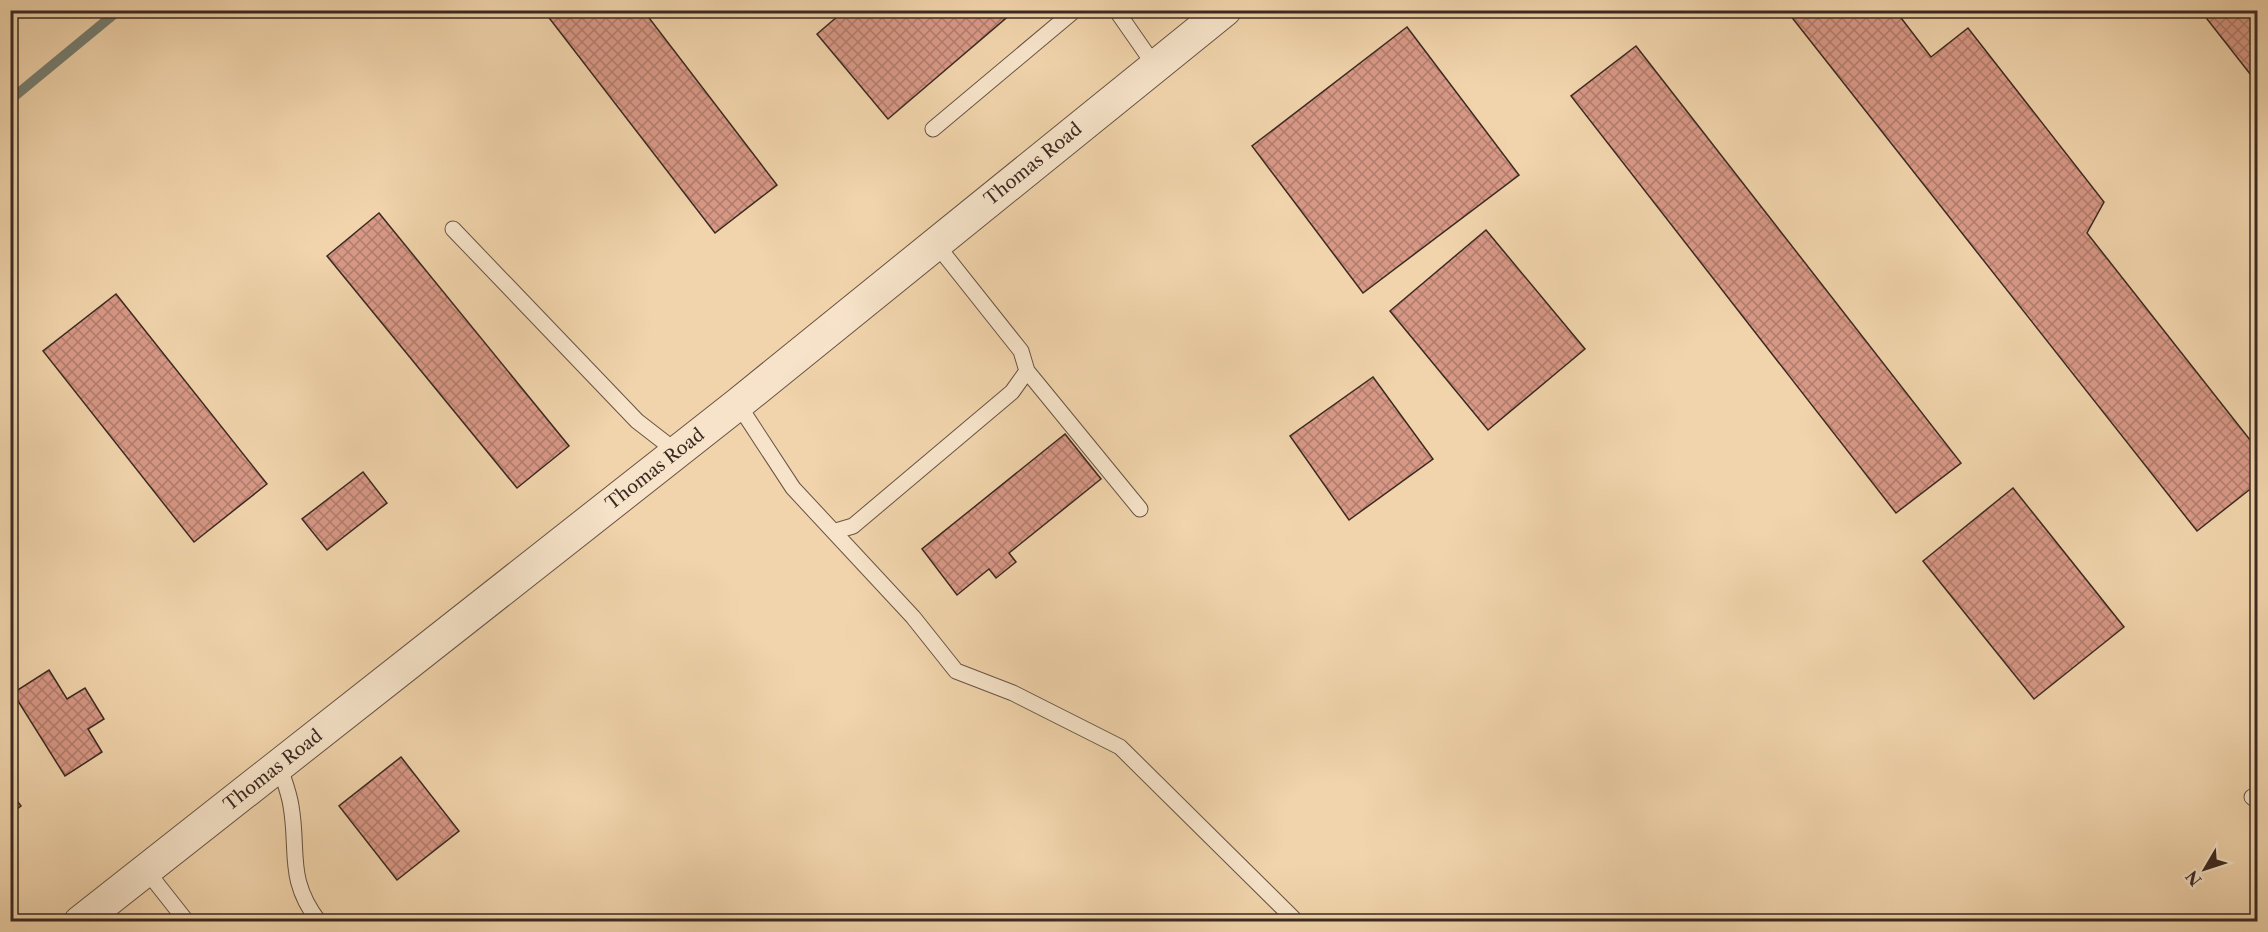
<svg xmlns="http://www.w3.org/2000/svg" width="2268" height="932" font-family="'Libre Caslon Text',serif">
  <defs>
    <pattern id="building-cross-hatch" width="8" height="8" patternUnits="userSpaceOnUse" patternTransform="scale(1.5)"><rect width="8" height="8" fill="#d89886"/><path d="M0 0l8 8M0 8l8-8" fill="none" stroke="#b07c6d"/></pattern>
  </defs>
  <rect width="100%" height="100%" fill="#f1d4ac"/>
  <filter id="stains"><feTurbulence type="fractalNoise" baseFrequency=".00333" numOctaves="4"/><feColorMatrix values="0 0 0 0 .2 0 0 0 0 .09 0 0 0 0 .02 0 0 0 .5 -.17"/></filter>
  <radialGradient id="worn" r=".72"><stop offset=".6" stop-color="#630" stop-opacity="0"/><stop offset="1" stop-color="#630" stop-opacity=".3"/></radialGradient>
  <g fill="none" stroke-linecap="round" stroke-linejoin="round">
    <path stroke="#757f74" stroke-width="10" d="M10,100L119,10"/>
  </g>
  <path fill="url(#building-cross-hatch)" stroke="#3b2a21" stroke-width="1.5" d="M543,10H643L777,185L715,233Z
    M845,10H1010L1012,13L888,119L817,34Z
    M1786,10H1895L1931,57L1968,28L2104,202L2087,233L2258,450V483L2197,531Z
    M2200,10H2258V84Z
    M1407,27L1519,175L1363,293L1252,146Z
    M1636,46L1961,463L1896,513L1571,96Z
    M379,213L569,446L517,488L327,256Z
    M1486,230L1585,349L1488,430L1390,311Z
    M116,294L267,484L194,542L43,351Z
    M1373,377L1433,459L1349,520L1290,436Z
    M1065,434L1101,479L1009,553L1016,562L996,578L989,569L957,595L922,549Z
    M363,472L387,503L327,550L302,519Z
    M2013,488L2124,627L2034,699L1923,561Z
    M49,670L67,699L85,688L104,719L88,729L102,752L65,776L13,693Z
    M401,757L459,831L397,880L339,806Z
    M10,792L21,806L10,815Z"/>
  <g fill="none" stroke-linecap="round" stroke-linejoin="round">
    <g stroke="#685444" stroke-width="17">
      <path id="service" d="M1116,10L1155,66
        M933,129L1075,10
        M453,229L637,421L677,452
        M936,244L1021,351L1027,371L1140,509
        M738,404L793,488L913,617L956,671L1013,693L1120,747L1297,922
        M836,531L853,526L1012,392L1027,371
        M279,765C283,778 289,792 291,806C299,852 286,879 319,922
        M2252,797L2258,802
        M146,870L187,922"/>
    </g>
    <g stroke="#685444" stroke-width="34">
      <path id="minor" d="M80,922L738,404L1225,10"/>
    </g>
    <use href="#service" stroke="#f6e3c9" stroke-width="15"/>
    <use href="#minor" stroke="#f6e3c9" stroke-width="32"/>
  </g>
  <g text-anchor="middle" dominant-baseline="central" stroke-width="4.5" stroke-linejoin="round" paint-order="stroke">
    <g font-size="18" fill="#3b2a21" stroke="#f6e3c9">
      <text transform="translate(1033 164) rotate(-39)">Thomas Road</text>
      <text transform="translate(655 469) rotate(-38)">Thomas Road</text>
      <text transform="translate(273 770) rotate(-38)">Thomas Road</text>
    </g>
  </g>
  <rect width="2268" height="932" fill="none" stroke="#f1d4ac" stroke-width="36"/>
  <rect x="12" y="12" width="2244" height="908" fill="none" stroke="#3b2a21" stroke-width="3"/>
  <rect x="18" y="18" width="2232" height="896" fill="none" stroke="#3b2a21" stroke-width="1.5"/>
  <g transform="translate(2205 869) rotate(231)" stroke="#f6e3c9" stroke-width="4.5" paint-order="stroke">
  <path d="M0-4.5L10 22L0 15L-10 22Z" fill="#3b2a21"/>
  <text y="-9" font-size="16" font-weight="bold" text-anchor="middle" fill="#3b2a21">N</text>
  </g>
  <rect width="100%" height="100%" filter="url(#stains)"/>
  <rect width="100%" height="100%" fill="url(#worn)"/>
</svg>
